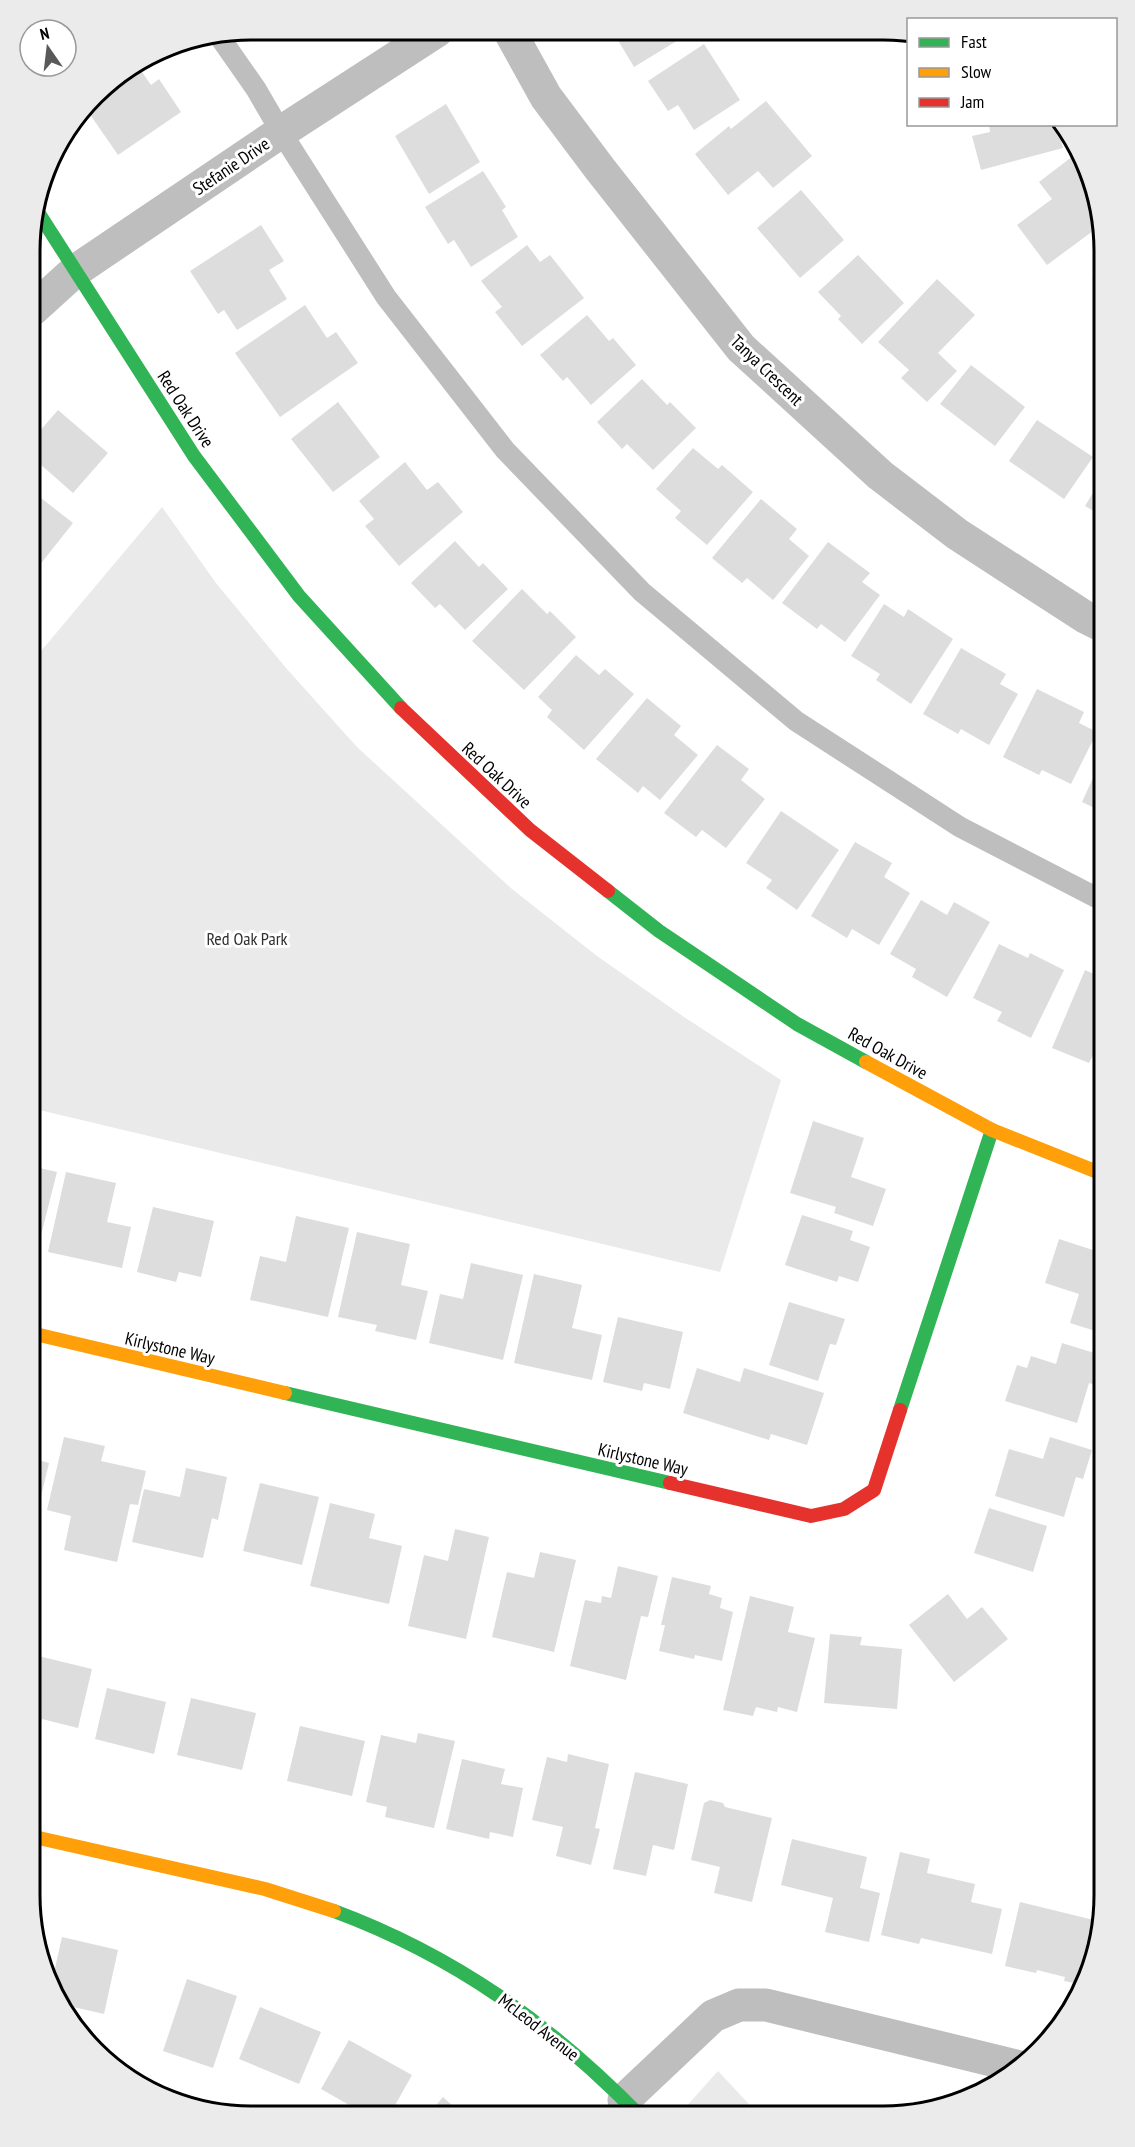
<svg xmlns="http://www.w3.org/2000/svg" width="1135" height="2147" font-family="'PT Sans Narrow',sans-serif">
  <rect width="100%" height="100%" fill="#fff"/>
  <path fill="#eaeaea" d="M162,507L216,583L286,668L357,747L512,889L597,956L684,1017L781,1080L720,1272L31,1108V663Z
    M718,2071L761,2117L686,2116L684,2109Z"/>
  <path fill="#ddd" d="M613,32L676,33L680,39L634,67Z
    M704,44L740,100L694,130L678,105L668,111L648,81Z
    M137,65L151,85L159,79L181,112L118,155L89,113L95,109L91,103L105,85Z
    M766,101L812,156L773,188L758,171L728,195L695,154L729,126L731,129Z
    M446,104L480,162L429,194L395,136Z
    M989,124H1057L1063,148L981,170L972,136L990,132Z
    M1073,156L1094,184L1101,225L1047,265L1017,225L1052,199L1039,182Z
    M483,171L506,207L502,210L518,237L471,267L454,240L448,244L425,207Z
    M801,190L844,240L800,278L757,228Z
    M261,225L284,261L269,270L287,299L237,330L224,310L218,314L190,271Z
    M527,245L540,262L550,255L584,298L522,346L495,312L502,307L481,281Z
    M858,255L904,303L862,344L838,319L841,316L818,292Z
    M1105,261V289L1092,280Z
    M937,279L975,315L938,353L957,371L927,402L901,378L909,370L878,342Z
    M305,305L327,338L336,332L358,363L280,417L235,353Z
    M587,315L609,341L613,338L636,365L591,405L567,377L563,381L540,355Z
    M971,365L1025,407L995,446L940,404Z
    M642,379L667,405L670,402L696,428L653,470L627,444L622,449L597,422Z
    M338,402L380,457L333,492L291,439Z
    M58,410L108,453L73,493L32,457V440Z
    M1037,420L1093,457L1064,499L1009,461Z
    M693,448L718,469L722,465L753,492L707,545L675,518L681,511L656,489Z
    M405,462L427,490L438,482L463,512L399,566L365,526L374,519L359,501Z
    M1105,473V525L1094,519L1097,513L1085,506Z
    M32,491L73,523L31,576Z
    M761,499L797,529L789,539L809,556L773,600L747,578L742,583L712,558Z
    M455,541L479,567L483,563L508,589L465,630L440,604L435,608L411,583Z
    M828,542L870,573L862,582L880,595L845,642L821,624L817,629L782,603Z
    M522,589L547,614L550,611L576,637L524,690L472,641Z
    M884,604L904,617L908,609L953,639L911,704L876,680L880,674L851,656Z
    M961,648L1006,674L1000,684L1018,694L989,745L961,729L958,734L923,714Z
    M576,655L599,675L605,669L634,694L584,750L547,717L552,710L538,697Z
    M1037,689L1084,712L1079,723L1097,732L1071,784L1042,770L1039,775L1003,757Z
    M647,698L681,726L674,735L698,755L660,800L643,786L638,793L596,759Z
    M717,745L749,769L741,780L765,799L726,848L702,830L696,837L664,813Z
    M1105,752V813L1082,802Z
    M781,811L839,850L797,910L766,888L772,880L746,863Z
    M855,842L892,863L884,877L910,893L879,945L852,929L847,938L811,916Z
    M921,900L947,915L954,902L990,922L947,997L912,977L916,969L890,954Z
    M999,944L1028,958L1030,953L1064,970L1031,1038L997,1021L1002,1012L973,998Z
    M1085,970L1105,979V1058L1094,1053L1089,1063L1052,1048Z
    M813,1121L864,1138L851,1177L886,1189L873,1226L834,1213L836,1207L790,1193Z
    M31,1166L57,1172L37,1251L31,1250Z
    M66,1172L116,1183L107,1222L131,1227L122,1268L48,1252Z
    M153,1207L214,1221L201,1277L179,1272L176,1282L137,1272Z
    M802,1215L853,1231L850,1240L870,1247L858,1282L839,1276L837,1282L785,1265Z
    M296,1216L349,1228L328,1317L250,1300L260,1256L286,1262Z
    M357,1232L410,1244L401,1285L428,1291L416,1340L375,1331L377,1325L338,1317Z
    M1059,1239L1105,1254V1334L1070,1323L1079,1294L1045,1283Z
    M471,1263L523,1275L503,1360L429,1343L440,1294L463,1299Z
    M534,1274L582,1285L572,1328L602,1335L592,1380L514,1363Z
    M789,1302L845,1319L836,1345L830,1344L818,1381L769,1365Z
    M618,1317L683,1332L670,1389L644,1383L642,1391L603,1382Z
    M1062,1343L1104,1356L1095,1385L1089,1383L1077,1423L1005,1401L1017,1365L1027,1368L1031,1356L1056,1364Z
    M697,1368L740,1382L744,1368L824,1393L807,1445L771,1434L769,1440L683,1413Z
    M64,1437L105,1446L101,1461L146,1471L138,1505L130,1504L117,1562L64,1550L71,1516L47,1510Z
    M1050,1437L1092,1450L1083,1479L1076,1477L1064,1517L995,1496L1009,1449L1043,1459Z
    M30,1458L49,1463L34,1526L30,1525Z
    M186,1468L227,1477L218,1520L212,1518L203,1558L132,1542L144,1489L180,1497Z
    M260,1483L319,1497L302,1565L243,1551Z
    M330,1503L375,1514L369,1538L402,1546L389,1604L310,1586Z
    M989,1508L1047,1526L1033,1572L974,1553Z
    M455,1529L489,1537L466,1639L408,1626L424,1555L448,1561Z
    M540,1552L576,1560L554,1652L492,1637L507,1572L534,1578Z
    M618,1566L658,1576L648,1617L641,1616L626,1680L570,1666L585,1600L601,1603L602,1596L611,1598Z
    M672,1577L711,1586L709,1594L722,1598L720,1608L733,1612L722,1661L695,1655L694,1659L659,1651L665,1625H661Z
    M948,1594L967,1619L982,1607L1008,1639L954,1682L909,1625Z
    M750,1596L794,1607L788,1632L815,1638L797,1712L778,1707L777,1712L756,1707L753,1716L723,1710Z
    M830,1634L862,1637L860,1645L902,1649L897,1709L824,1703Z
    M30,1654L92,1669L78,1728L42,1719L35,1747L30,1746Z
    M107,1688L166,1702L154,1754L95,1739Z
    M191,1698L256,1713L242,1770L177,1755Z
    M300,1726L365,1741L352,1796L287,1781Z
    M418,1733L455,1741L434,1828L385,1817L387,1807L366,1802L381,1735L416,1743Z
    M568,1754L609,1764L595,1828L600,1829L591,1865L556,1856L563,1827L532,1820L547,1757L567,1762Z
    M462,1759L505,1769L501,1784L523,1788L513,1837L490,1832L489,1839L446,1829Z
    M635,1772L688,1784L674,1850L653,1845L646,1876L613,1869Z
    M710,1800L723,1803L725,1807L772,1818L752,1902L714,1893L720,1867L691,1860L704,1803Z
    M792,1839L867,1857L860,1888L880,1893L869,1942L825,1932L833,1898L781,1885Z
    M900,1852L930,1859L927,1873L975,1884L971,1902L1002,1909L992,1954L921,1938L919,1944L881,1935Z
    M1020,1902L1102,1922L1088,1980L1085,1985L1064,1981L1065,1977L1037,1970L1036,1973L1005,1966Z
    M62,1937L118,1950L104,2014L60,2004L51,1986Z
    M187,1979L237,1996L213,2068L163,2051Z
    M260,2007L321,2032L299,2084L239,2059Z
    M349,2040L412,2075L389,2116L367,2115L321,2089Z
    M443,2097L464,2116H427Z"/>
  <g fill="none" stroke-linecap="round" stroke-linejoin="round">
    <path stroke="#bebebe" stroke-width="21" d="M219,36L256,89L281,132L386,297L505,450L642,592L796,721L960,827L1105,902"/>
    <path stroke="#bebebe" stroke-width="33" d="M510,32L546,97L600,169L741,348L880,475L957,534L1085,617L1105,627
      M32,310L75,271L281,132L437,31
      M624,2100L713,2016L739,2005H766L1020,2067"/>
    <path stroke="#30b455" stroke-width="14" d="M36,209L194,456L299,596L401,708
      M608,891L659,931L797,1024L866,1062
      M285,1393L670,1483
      M900,1410L992,1130
      M334,1911C455,1956 550,2024 640,2116"/>
    <path stroke="#ff9f0a" stroke-width="14" d="M866,1062L992,1130L1105,1175
      M31,1333L285,1393
      M30,1836L265,1889L334,1911"/>
    <path stroke="#e5322d" stroke-width="14" d="M401,708L530,830L608,891
      M670,1483L811,1516L844,1509L874,1490L900,1410"/>
  </g>
  <g text-anchor="middle" dominant-baseline="central" stroke-width="6" stroke-linejoin="round" paint-order="stroke">
    <g font-size="18" fill="#000" stroke="#fff">
      <text transform="translate(231 166) rotate(-34)">Stefanie Drive</text>
      <text transform="translate(767 370) rotate(44)">Tanya Crescent</text>
      <text transform="translate(186 409) rotate(57)">Red Oak Drive</text>
      <text transform="translate(497 775) rotate(43)">Red Oak Drive</text>
      <text transform="translate(888 1053) rotate(29)">Red Oak Drive</text>
      <text transform="translate(170 1348) rotate(13)">Kirlystone Way</text>
      <text transform="translate(643 1459) rotate(13)">Kirlystone Way</text>
      <text transform="translate(539 2027) rotate(38)">McLeod Avenue</text>
    </g>
    <g font-size="18" fill="#303030" stroke="#fff">
      <text x="247" y="938">Red Oak Park</text>
    </g>
  </g>
  <path d="M0 0H1135V2147H0ZM251 40H883A211 211 0 0 1 1094 251V1895A211 211 0 0 1 883 2106H251A211 211 0 0 1 40 1895V251A211 211 0 0 1 251 40Z" fill="#ebebeb" fill-rule="evenodd"/>
  <path fill="none" stroke="#000" stroke-width="3" d="M251 40H883A211 211 0 0 1 1094 251V1895A211 211 0 0 1 883 2106H251A211 211 0 0 1 40 1895V251A211 211 0 0 1 251 40Z"/>
  <rect x="907" y="18" width="210" height="108" fill="#ffffff" stroke="#999999" stroke-width="1.5"/>
  <rect x="919" y="38" width="30" height="9" fill="#30b455" stroke="#999999" stroke-width="1.5"/>
  <text x="961" y="48" font-size="18" fill="#000000">Fast</text>
  <rect x="919" y="68" width="30" height="9" fill="#ff9f0a" stroke="#999999" stroke-width="1.5"/>
  <text x="961" y="78" font-size="18" fill="#000000">Slow</text>
  <rect x="919" y="98" width="30" height="9" fill="#e5322d" stroke="#999999" stroke-width="1.5"/>
  <text x="961" y="108" font-size="18" fill="#000000">Jam</text>
  <g transform="translate(48 48) rotate(346)"><circle r="28" fill="#ffffff" stroke="#999999" stroke-width="1.5"/>
  <path d="M0-4.5L10 22L0 15L-10 22Z" fill="#595959"/>
  <text y="-9" font-size="16" font-weight="bold" text-anchor="middle" fill="#000000">N</text>
  </g>
</svg>
